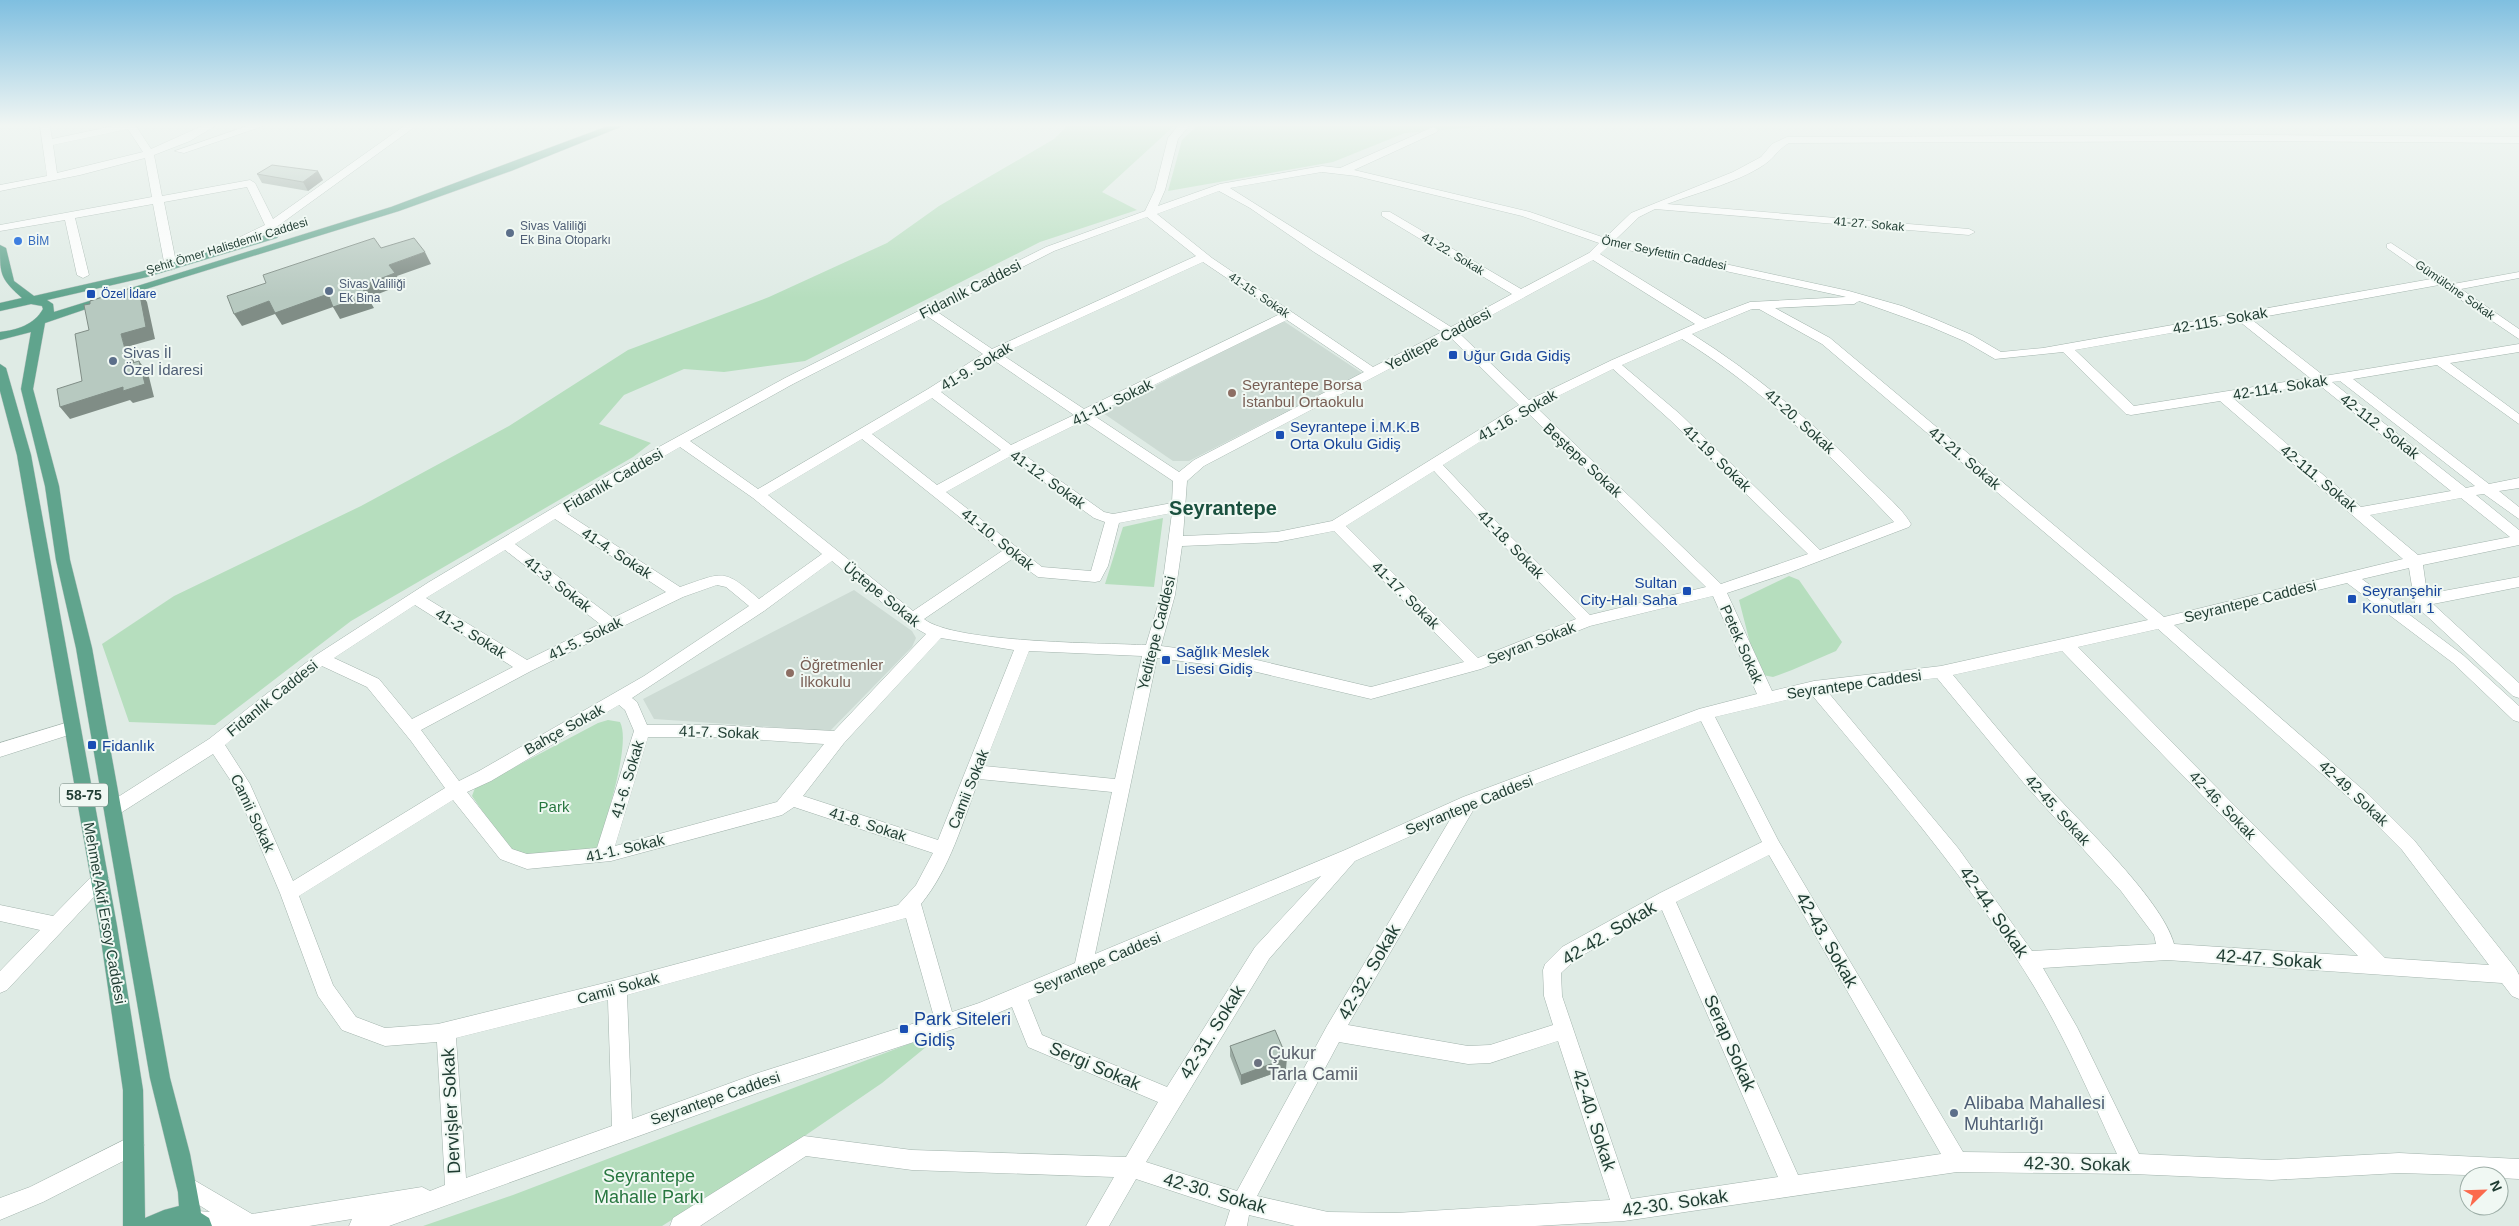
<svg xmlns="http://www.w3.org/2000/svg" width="2519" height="1226" font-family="Helvetica,sans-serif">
  <rect width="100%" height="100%" fill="#dfebe5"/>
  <path fill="#cddbd4" d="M1282,320L1362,373L1189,461H1173L1103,413Z
    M854,590L912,631L916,638L912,647L830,731L654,719L643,699Z"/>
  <path fill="#b6debe" d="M1067,126H1174L1102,192L1137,210L1040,242L805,361L724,372L684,369L624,395L599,424L651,443L633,457L351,621L215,725L129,722L102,644L174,596L361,506L509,426L628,350L769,297L887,243L939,206L1054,139Z
    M1197,126H1491L1405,133L1333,162L1168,191L1182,140Z
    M1163,518L1154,587L1105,584L1123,527Z
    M1789,576L1799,580L1842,642L1836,651L1792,670L1773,677L1758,674L1739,600Z
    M608,720L620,722C632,745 603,827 596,855L540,861L509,850L472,796L475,788L598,723Z
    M948,1029L882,1083L787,1148L662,1226H423L513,1195Z"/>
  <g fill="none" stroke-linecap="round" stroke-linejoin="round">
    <g stroke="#a2b3ac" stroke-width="1">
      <path id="minor" d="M40,126H50L52,139L113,126H136L151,149L202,126H215L190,141L154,155L162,196L250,180L255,183L273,219L404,126H416L275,228L215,256L211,257L205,254L265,225L247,187L164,202L177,267L175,269L171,270L165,267L153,204L75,218L89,275L83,278L77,275L65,220L0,231V225L152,197L145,158L80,175L0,191V185L47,176ZM128,129L143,152L57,173L53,145Z
        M247,126H263L184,153L175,151Z
        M1178,126H1189L1178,139L1165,190L1158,206L1220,184L1322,166L1340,168L1433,127L1438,130L1437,132L1354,170L1530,212L1605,238L1631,213L1733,172L1761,157L1772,144L1787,137L2257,135L2519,137V143L2257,141L1789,143C1780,148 1776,155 1769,161C1746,180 1696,193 1667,204L1969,229L1975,232L1969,235L1655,209L1639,217L1615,240L1849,291L1902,306L1937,320L1972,335L2001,352L2043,348L2431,279L2387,248V244L2391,243L2453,284L2519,272V278L2461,289L2519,329V339L2439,285L2251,319L2324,376L2519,344V352L2450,363L2519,414V424L2437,365L2353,379L2489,484L2519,478V488L2499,491L2519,507V519L2484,494L2476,495L2519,530V545L2423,565L2427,594L2519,577V587L2433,604L2519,683V698L2513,696L2415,605L2409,568L2362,579L2463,655L2519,706V722L2513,720L2453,663L2347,583L2174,625L2369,795L2414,840L2516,969L2519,975V999L2512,996L2502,983L2167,960L2043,968L2077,1027L2139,1154L2272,1160L2399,1153L2519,1159V1179L2499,1178V1176L2399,1173L2272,1180L2133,1174L1957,1172L1624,1221L1535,1226H1295L1249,1215L1247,1226H1225L1230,1210L1136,1179L1109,1226H1086L1114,1177L912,1170L806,1156L700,1226H670L673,1218L804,1136L912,1150L1126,1157L1158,1102L1028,1047L1012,1007L981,1020L758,1093L389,1226H349L352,1219L309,1226H189L187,1222L191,1215L198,1211L210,1212L180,1193L177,1186L180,1179L187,1176L252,1214L422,1187L430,1191L445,1185L437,1042L385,1046L342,1030L318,996L280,893L235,787L213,754L119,814L113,816L107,814L105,809L107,804L209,739L316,655L429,582L615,471L785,378L1046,247L1145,211L1155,190L1168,138ZM1322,172L1356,176L1522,216L1599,243L1589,253L1521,289L1390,212H1382V216L1512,294L1451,327L1230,188ZM1219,191L1250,208L1314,252L1442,332L1373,367L1212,258L1157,214ZM1147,217L1196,256L992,349L936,311L1054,251ZM1609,246L1842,296L1846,297L1750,302L1705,319L1600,254ZM1593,260L1695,324L1612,360L1529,400L1459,333ZM1203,262L1280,314L1084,409L1001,354ZM1859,301L1929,326L1964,341L1995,359L2063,352L2126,414L2131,415L2220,401L2403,559L2164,617L1830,338L1775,308L1854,304ZM1752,309H1759L1822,344L2148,620L1941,666L1814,681L1772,691L1727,593L1788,573L1909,527L1911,524C1901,507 1883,493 1869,479C1815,424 1757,375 1692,334ZM927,316L983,354L928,389L758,489L690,441L793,384ZM1287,320L1364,372L1194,460L1179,472L1093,415ZM2239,321L2310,378L2134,406L2075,350ZM1450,337L1519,405L1332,521L1277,532L1183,536L1187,481L1204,466ZM1682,339C1762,389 1829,453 1894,522L1820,550L1680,414L1622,365ZM992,359L1074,415L1011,445L941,392ZM1613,369L1670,420L1808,554L1721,584L1536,407ZM2340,381L2475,486L2466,488L2332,382ZM2318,384L2451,491L2361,507L2233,398ZM932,398L1001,450L937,485L872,434ZM1527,412L1706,587L1590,615L1507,533L1443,465ZM1083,421L1173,481L1172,503L1113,514L1104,512L1020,452ZM862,439L1002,551L913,611L768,495ZM680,447L753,498L822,554L759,599C723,568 724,572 680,587L566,513ZM1009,457L1094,518L1105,522L1091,571L1042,567L946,492ZM1434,471L1497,539L1576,619L1478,658L1346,526ZM2461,498L2510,537L2418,555L2370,515ZM1172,513L1161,595L1146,645C1101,643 954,643 924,619L1012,559L1038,577L1095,582L1100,581L1108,566L1119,523ZM555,519L666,592L613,618L515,544ZM1334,531L1464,662L1371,687L1244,657L1161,646L1175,595L1182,546L1277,542ZM505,550L600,624L527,660L426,598ZM832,561L907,623L926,634L834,731L718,725H647L637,702L632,698L764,611ZM717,585L726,587L749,606L644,676L479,771L459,781L421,730L531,671L683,597ZM1713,596L1757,694L1699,709L1463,797L1345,850L1095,954L1157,658L1244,669L1371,699L1481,669L1590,626ZM415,605L513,667L412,719L379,679L334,658ZM2158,629L2357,805L2402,850L2489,965L2385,958L2078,647ZM941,638L1014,650L938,840L803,796L844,743ZM1029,651L1142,656L1115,779L984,766ZM2062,651L2358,956L2174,944C2162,898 2073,816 2039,777C2010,744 1981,709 1953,675ZM322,666L367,687L411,741L445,788L293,881L250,784L225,745ZM1937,678L2027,787L2121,891L2154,935L2156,944L2032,951L1958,848L1827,691ZM1811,694C1890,788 1971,882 2035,988C2067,1041 2091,1098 2117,1154L1963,1152L1778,840L1715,717ZM619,705L625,710L634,731L597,848L527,854L512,849L467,792L491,781ZM1701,721L1762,842L1660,893L1562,947L1545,964L1543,970L1544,996L1553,1025L1490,1045L1468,1046L1348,1025L1475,807ZM648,737H718L824,744L777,802L615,846ZM979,779L1112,792L1075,963L979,1003L952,1012L921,904C950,869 963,821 979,779ZM453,800L500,859L527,869L611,861L782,815L794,807L933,853L916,885L898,905L617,980L438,1024L385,1028L356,1017L333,985L299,896ZM1451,818L1327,1026L1237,1191L1146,1162L1269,959L1355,861ZM1769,855L1941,1154L1798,1175L1676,902ZM1321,876L1255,947L1167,1087L1042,1035L1028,1000ZM1662,910L1778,1177L1631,1199L1562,996L1561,973L1576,959ZM906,918L934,1017L758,1073L632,1119L627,995ZM608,1000L612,1126L466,1178L456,1038ZM1558,1041L1610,1200L1396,1213L1328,1212L1257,1196L1339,1042L1468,1064L1490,1063Z
        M72,721L78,722L80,727L78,732L0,757V743Z
        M100,871L106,874L109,879L106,884L7,990L0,993V971L40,930L0,921V905L53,916L94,874Z
        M134,1135L141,1138L144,1145L141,1152L43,1202L0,1220V1198L30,1187Z"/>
    </g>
    <g stroke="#c0c8c6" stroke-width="1">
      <path id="major" d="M608,126H623L511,171L399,211L133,293L45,323L33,389L59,486L70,560L92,648L170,1078L190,1154L201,1213L209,1218L212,1226H123V1090L99,926L17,455L0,391V364L6,368L31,455L117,926L143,1090L145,1218L164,1210L179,1206L178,1192L150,1078L76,648L56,560L45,486L21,389L31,332L0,340V332C17,330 34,325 43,309L42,306L31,304L0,311V303L22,298C0,278 0,275 0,245L6,248L14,281L34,296L140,272L273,233L279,236L277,238L147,277L47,300L53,304L54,312L391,207Z"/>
    </g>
    <use href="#minor" fill="#fff" fill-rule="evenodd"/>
    <use href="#major" fill="#60a48d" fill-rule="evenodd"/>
  </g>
  <path fill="#9dada5" d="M257,174L323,180L308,191L262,183Z
    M1230,1046L1286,1069L1241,1085L1230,1056Z"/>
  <path fill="#808d86" d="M318,171L323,180L308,191L303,182Z
    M425,252L431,264L397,276L401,285L368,298L374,308L340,319L333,307L282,325L275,314L242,326L234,314L269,301L328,294L361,286L389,265Z
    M139,290L147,302L155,339L130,346L138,377L129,364L121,334Z
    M139,361L148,373L154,397L133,403L130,400L70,419L60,407Z
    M1287,1058L1286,1069L1241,1085V1075Z"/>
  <path fill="#b7c9c0" stroke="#808d86" d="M272,165L318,171L303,182L257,174Z
    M374,238L381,248L414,238L425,252L389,265L395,273L361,286L367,296L333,307L328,294L275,313L269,301L234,314L227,296L266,283L263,275Z
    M131,288L132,292L139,290L146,327L121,334L129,364L139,361L145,384L123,391V387L60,407L57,389L82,381L75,334L89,330L84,305L90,304V301Z
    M1275,1030L1287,1058L1241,1075L1230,1046Z"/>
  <linearGradient id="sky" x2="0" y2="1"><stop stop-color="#7fbfe0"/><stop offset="0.42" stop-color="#f1f6f3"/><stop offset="1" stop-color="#f1f6f3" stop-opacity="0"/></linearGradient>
  <rect width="2519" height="298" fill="url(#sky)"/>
  <g fill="#5c6f8a" stroke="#f0f8f3" stroke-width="2">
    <circle cx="510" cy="233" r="5"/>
    <circle cx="329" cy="291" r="5"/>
    <circle cx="113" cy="361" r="5"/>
    <circle cx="1954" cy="1113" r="5"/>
  </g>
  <circle fill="#3f7fe0" stroke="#f0f8f3" stroke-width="2" cx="18" cy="241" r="5"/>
  <g fill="#1a4fb4" stroke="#f0f8f3" stroke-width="2">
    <rect x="86" y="289" width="10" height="10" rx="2.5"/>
    <rect x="1448" y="350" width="10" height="10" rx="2.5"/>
    <rect x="1275" y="430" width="10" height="10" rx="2.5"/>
    <rect x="1682" y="586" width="10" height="10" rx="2.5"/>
    <rect x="2347" y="594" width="10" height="10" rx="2.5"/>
    <rect x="1161" y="655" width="10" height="10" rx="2.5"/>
    <rect x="87" y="740" width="10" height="10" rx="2.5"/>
    <rect x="899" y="1024" width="10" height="10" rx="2.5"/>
  </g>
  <g fill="#8d6e63" stroke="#f0f8f3" stroke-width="2">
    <circle cx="1232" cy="393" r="5"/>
    <circle cx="790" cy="673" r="5"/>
  </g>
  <circle fill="#6b7280" stroke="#f0f8f3" stroke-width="2" cx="1258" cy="1063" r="5"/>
  <g text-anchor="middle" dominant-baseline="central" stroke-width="4" stroke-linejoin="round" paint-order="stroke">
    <g font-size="12" fill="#1f3c32" stroke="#f0f8f3">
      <text transform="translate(1869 224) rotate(5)">41-27. Sokak</text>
      <text transform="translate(227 246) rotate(-17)">Şehit Ömer Halisdemir Caddesi</text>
      <text transform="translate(1664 253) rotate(12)">Ömer Seyfettin Caddesi</text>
      <text transform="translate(1453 254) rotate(31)">41-22. Sokak</text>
      <text transform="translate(2455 290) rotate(35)">Gümülcine Sokak</text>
      <text transform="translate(1259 295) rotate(34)">41-15. Sokak</text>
    </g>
    <g font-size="12" fill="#4e5e75" stroke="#f0f8f3" text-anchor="start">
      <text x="520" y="226">Sivas Valiliği<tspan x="520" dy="14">Ek Bina Otoparkı</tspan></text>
      <text x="339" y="284">Sivas Valiliği<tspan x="339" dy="14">Ek Bina</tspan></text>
    </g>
    <g font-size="12" fill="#366cbe" stroke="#f0f8f3" text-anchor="start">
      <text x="28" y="241">BİM</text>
    </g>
    <g font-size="12" fill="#164399" stroke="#f0f8f3" text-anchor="start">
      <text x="101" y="294">Özel İdare</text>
    </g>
    <rect fill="#f0f8f3" stroke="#5e746c" stroke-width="1" x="60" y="783.5" width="48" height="23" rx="4"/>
    <g font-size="14" font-weight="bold" fill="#1f3c32">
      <text x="84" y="795">58-75</text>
    </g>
    <g font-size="15" fill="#1f3c32" stroke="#f0f8f3">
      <text transform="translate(970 289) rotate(-27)">Fidanlık Caddesi</text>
      <text transform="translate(2220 320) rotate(-10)">42-115. Sokak</text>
      <text transform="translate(1438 339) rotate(-28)">Yeditepe Caddesi</text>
      <text transform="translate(976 366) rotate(-31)">41-9. Sokak</text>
      <text transform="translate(2280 387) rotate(-9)">42-114. Sokak</text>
      <text transform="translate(1112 402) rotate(-26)">41-11. Sokak</text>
      <text transform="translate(1517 415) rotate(-30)">41-16. Sokak</text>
      <text transform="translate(1800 421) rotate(42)">41-20. Sokak</text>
      <text transform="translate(2380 426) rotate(38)">42-112. Sokak</text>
      <text transform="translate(1717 458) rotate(44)">41-19. Sokak</text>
      <text transform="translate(1965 458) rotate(40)">41-21. Sokak</text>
      <text transform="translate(1583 460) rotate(43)">Beştepe Sokak</text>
      <text transform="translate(2319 478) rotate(40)">42-111. Sokak</text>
      <text transform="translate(1048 479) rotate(36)">41-12. Sokak</text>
      <text transform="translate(613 480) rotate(-30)">Fidanlık Caddesi</text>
      <text transform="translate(998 539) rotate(39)">41-10. Sokak</text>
      <text transform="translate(1511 544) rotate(46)">41-18. Sokak</text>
      <text transform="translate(617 553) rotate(33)">41-4. Sokak</text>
      <text transform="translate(558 584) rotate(38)">41-3. Sokak</text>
      <text transform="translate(882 594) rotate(39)">Üçtepe Sokak</text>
      <text transform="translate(1406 595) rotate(45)">41-17. Sokak</text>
      <text transform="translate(2250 601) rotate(-14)">Seyrantepe Caddesi</text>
      <text transform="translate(471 633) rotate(32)">41-2. Sokak</text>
      <text transform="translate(1156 633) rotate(-76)">Yeditepe Caddesi</text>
      <text transform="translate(585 638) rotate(-26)">41-5. Sokak</text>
      <text transform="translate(1531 643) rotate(-21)">Seyran Sokak</text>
      <text transform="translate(1742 644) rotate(66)">Petek Sokak</text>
      <text transform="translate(1854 684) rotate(-8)">Seyrantepe Caddesi</text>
      <text transform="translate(272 698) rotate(-39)">Fidanlık Caddesi</text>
      <text transform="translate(564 729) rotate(-29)">Bahçe Sokak</text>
      <text transform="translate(719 732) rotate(2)">41-7. Sokak</text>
      <text transform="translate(627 779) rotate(-73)">41-6. Sokak</text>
      <text transform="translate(968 789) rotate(-68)">Camii Sokak</text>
      <text transform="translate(2354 793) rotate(43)">42-49. Sokak</text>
      <text transform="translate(1469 805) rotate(-22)">Seyrantepe Caddesi</text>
      <text transform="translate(2223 805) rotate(46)">42-46. Sokak</text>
      <text transform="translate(2058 810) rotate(48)">42-45. Sokak</text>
      <text transform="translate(253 813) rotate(65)">Camii Sokak</text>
      <text transform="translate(868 824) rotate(18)">41-8. Sokak</text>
      <text transform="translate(625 848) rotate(-13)">41-1. Sokak</text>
      <text transform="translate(105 913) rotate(80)">Mehmet Akif Ersoy Caddesi</text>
      <text transform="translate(1097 963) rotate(-23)">Seyrantepe Caddesi</text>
      <text transform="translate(618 988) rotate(-15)">Camii Sokak</text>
      <text transform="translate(715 1098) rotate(-19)">Seyrantepe Caddesi</text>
    </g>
    <g font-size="15" fill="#4e5e75" stroke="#f0f8f3" text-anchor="start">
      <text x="123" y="352">Sivas İl<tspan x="123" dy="17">Özel İdaresi</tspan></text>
    </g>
    <g font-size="15" fill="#164399" stroke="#f0f8f3" text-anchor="start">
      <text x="1463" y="355">Uğur Gıda Gidiş</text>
      <text x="1290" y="426">Seyrantepe İ.M.K.B<tspan x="1290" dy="17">Orta Okulu Gidiş</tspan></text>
      <text x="1677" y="582" text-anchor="end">Sultan<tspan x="1677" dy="17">City-Halı Saha</tspan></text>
      <text x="2362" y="590">Seyranşehir<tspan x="2362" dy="17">Konutları 1</tspan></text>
      <text x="1176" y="651">Sağlık Meslek<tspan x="1176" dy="17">Lisesi Gidiş</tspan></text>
      <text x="102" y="745">Fidanlık</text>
    </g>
    <g font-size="15" fill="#785e54" stroke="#f0f8f3" text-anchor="start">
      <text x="1242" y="384">Seyrantepe Borsa<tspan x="1242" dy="17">İstanbul Ortaokulu</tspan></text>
      <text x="800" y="664">Öğretmenler<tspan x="800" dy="17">İlkokulu</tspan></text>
    </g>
    <g font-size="15" fill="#27763f" stroke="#f0f8f3">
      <text x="554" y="806">Park</text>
    </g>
    <g font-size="18" fill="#1f3c32" stroke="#f0f8f3">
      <text transform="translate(1994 912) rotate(55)">42-44. Sokak</text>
      <text transform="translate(1609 933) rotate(-31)">42-42. Sokak</text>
      <text transform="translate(1827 940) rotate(60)">42-43. Sokak</text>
      <text transform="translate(2269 959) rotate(4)">42-47. Sokak</text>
      <text transform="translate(1369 972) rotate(-60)">42-32. Sokak</text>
      <text transform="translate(1212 1032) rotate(-58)">42-31. Sokak</text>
      <text transform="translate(1730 1043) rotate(66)">Serap Sokak</text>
      <text transform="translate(1095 1066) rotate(23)">Sergi Sokak</text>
      <text transform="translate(451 1111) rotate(-93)">Dervişler Sokak</text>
      <text transform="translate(1594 1120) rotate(72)">42-40. Sokak</text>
      <text transform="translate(2077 1164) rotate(1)">42-30. Sokak</text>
      <text transform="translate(1215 1193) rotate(16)">42-30. Sokak</text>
      <text transform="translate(1675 1203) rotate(-8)">42-30. Sokak</text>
    </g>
    <g font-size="18" fill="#164399" stroke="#f0f8f3" text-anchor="start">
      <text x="914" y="1019">Park Siteleri<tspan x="914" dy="21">Gidiş</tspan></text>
    </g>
    <g font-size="18" fill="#5b616d" stroke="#f0f8f3" text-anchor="start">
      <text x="1268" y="1053">Çukur<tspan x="1268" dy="21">Tarla Camii</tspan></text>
    </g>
    <g font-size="18" fill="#4e5e75" stroke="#f0f8f3" text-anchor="start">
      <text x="1964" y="1103">Alibaba Mahallesi<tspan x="1964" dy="21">Muhtarlığı</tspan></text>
    </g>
    <g font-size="18" fill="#27763f" stroke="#f0f8f3">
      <text x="649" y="1176">Seyrantepe<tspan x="649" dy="21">Mahalle Parkı</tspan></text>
    </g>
    <g font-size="20" font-weight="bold" fill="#1a503e" stroke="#f0f8f3">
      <text x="1223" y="508">Seyrantepe</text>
    </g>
  </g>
  <g transform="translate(2484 1191) rotate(67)"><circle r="24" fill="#f0f8f3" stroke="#9cada6"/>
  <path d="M0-4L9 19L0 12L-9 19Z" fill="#fb6a4d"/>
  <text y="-8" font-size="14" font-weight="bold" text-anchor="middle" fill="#1f3c32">N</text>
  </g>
</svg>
